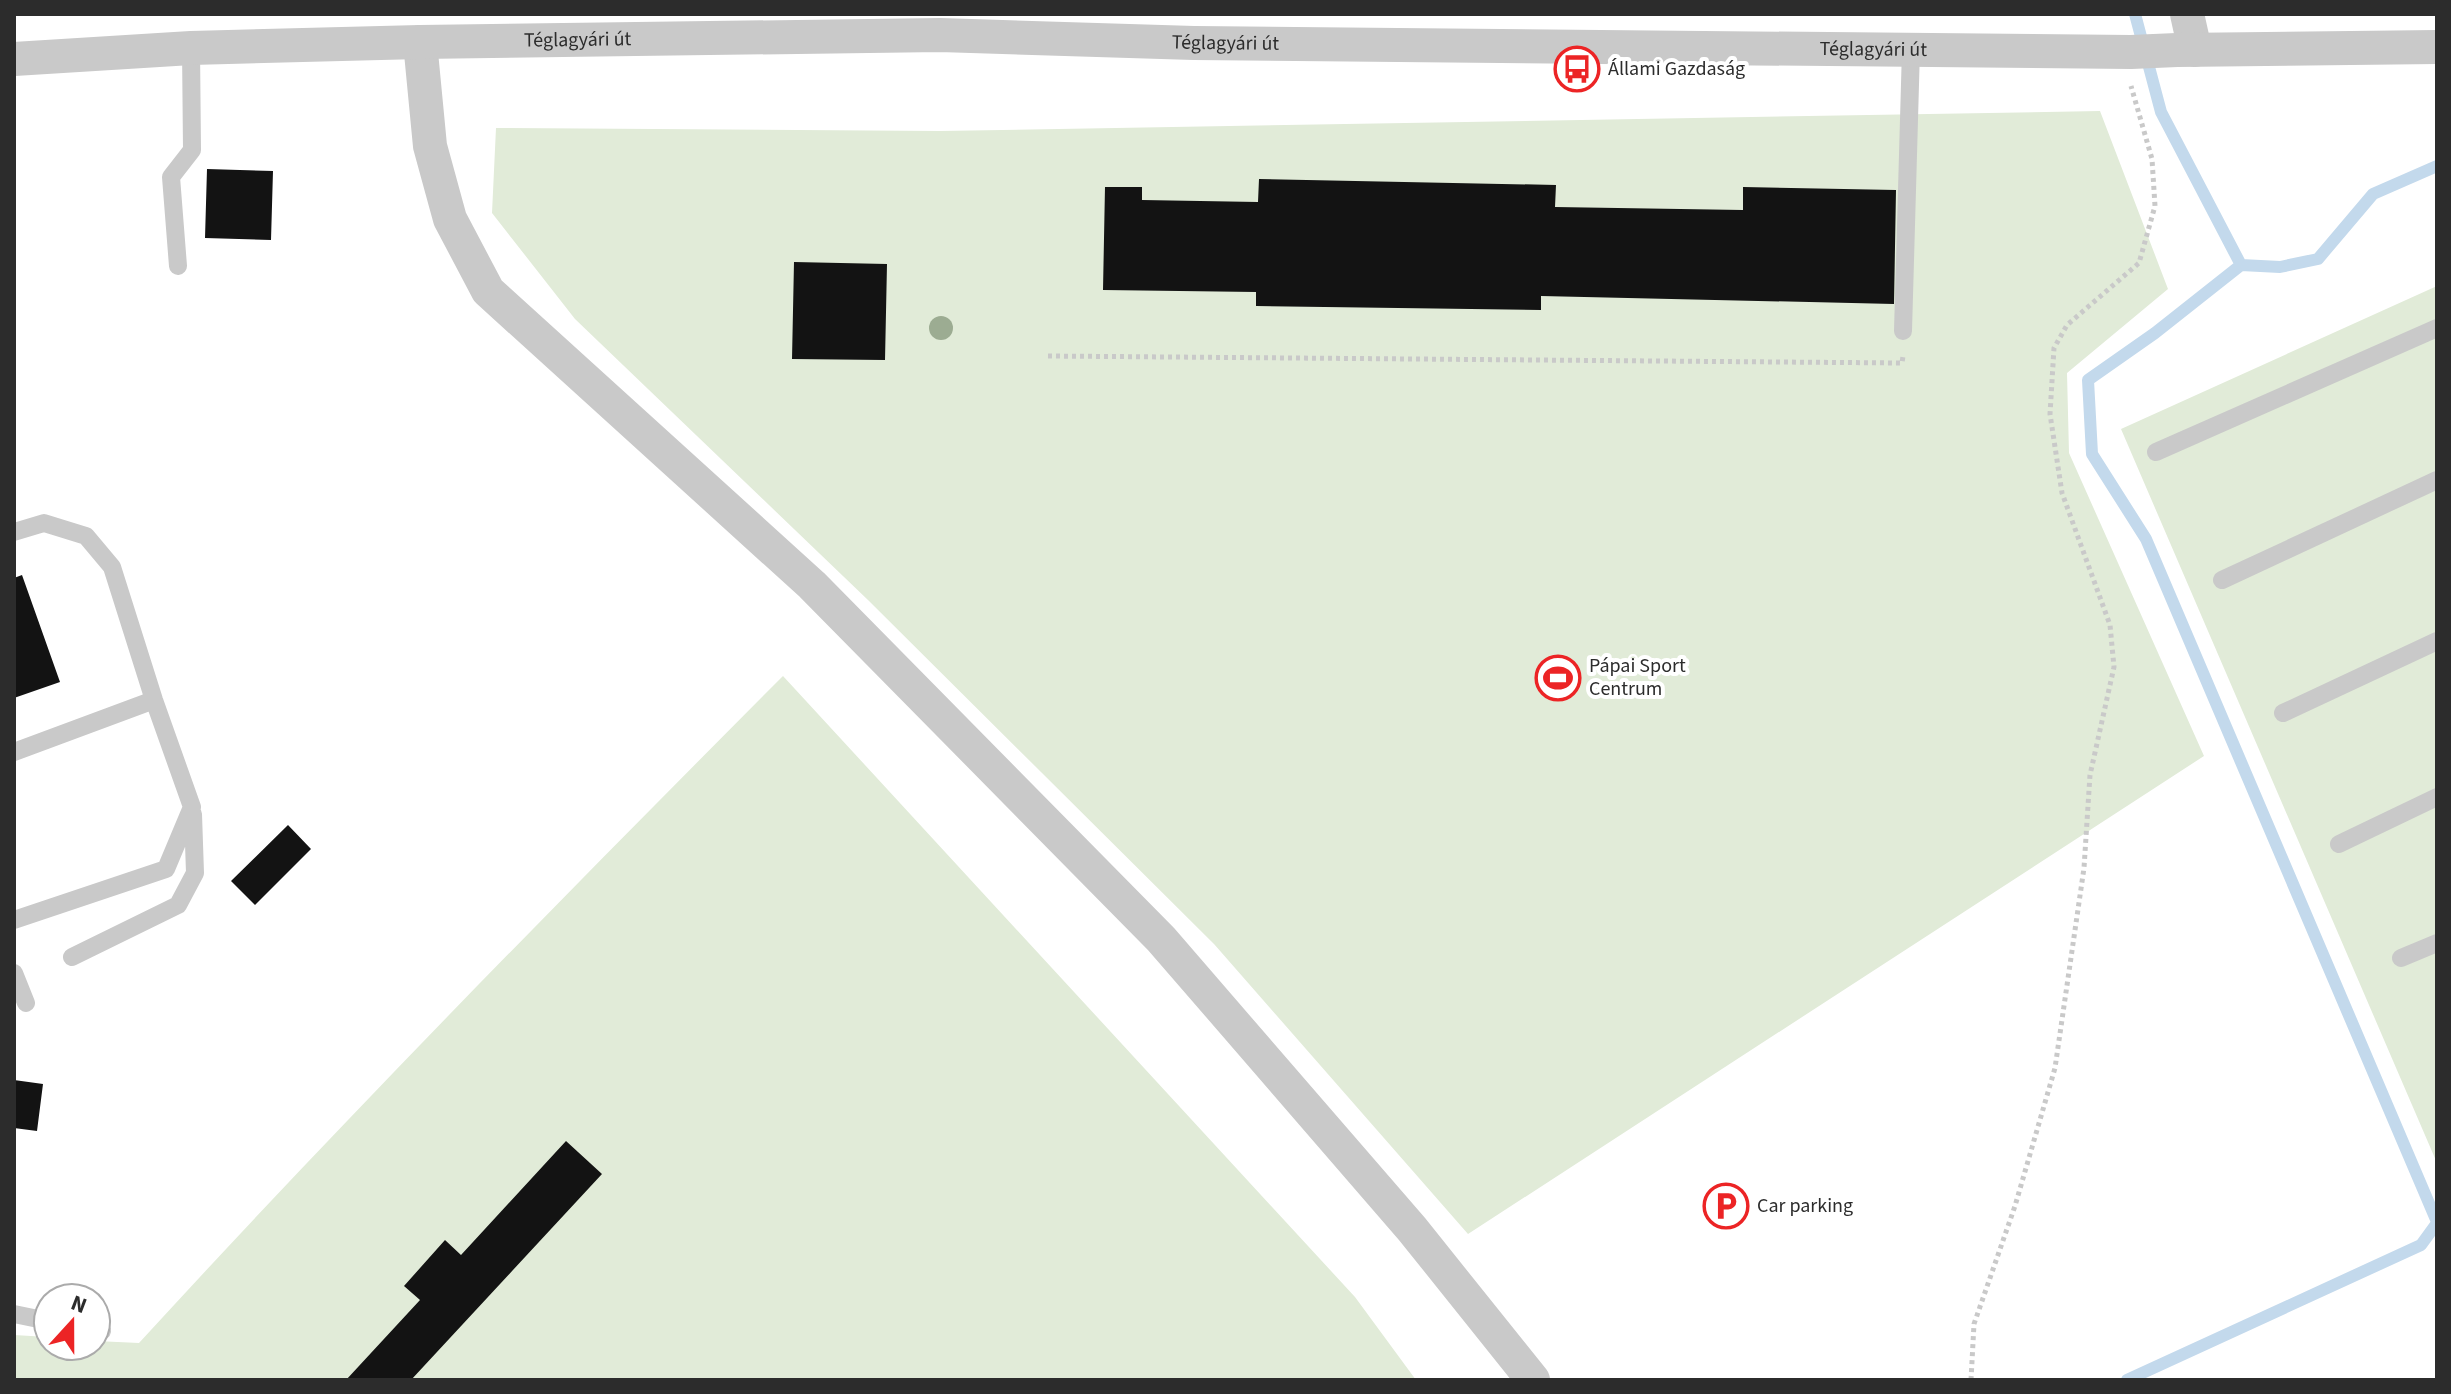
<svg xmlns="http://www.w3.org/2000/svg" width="2451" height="1394" font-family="'Source Sans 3',sans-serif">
  <rect width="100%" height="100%" fill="#fff"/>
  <path fill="#e1ebd8" d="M2100,111L2168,289L2067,373L2069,453L2204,756L1468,1234L1214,944L868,600L575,319L492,213L496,128L940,131Z
    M2437,286V1163L2121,429Z
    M783,676L1355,1297L1416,1380H14V1335L48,1337V1346H96V1341L139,1343C348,1115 565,895 783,676Z"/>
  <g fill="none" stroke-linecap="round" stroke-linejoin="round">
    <path stroke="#c3d9ec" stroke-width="12" d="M2135,14L2161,112L2241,265L2155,333L2088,380L2092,454L2146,539L2437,1222
      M2241,265L2280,267L2318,259L2373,194L2437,166
      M2127,1380L2421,1245L2437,1223"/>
  </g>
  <path fill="#131313" d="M207,169L273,171L271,240L205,238Z
    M1259,179L1556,185L1555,207L1743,210V187L1896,190L1894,304L1541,296V310L1256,306V292L1103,290L1105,187H1142V200L1258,202Z
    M794,262L887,264L885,360L792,359Z
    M22,575L60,682L14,698V578Z
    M288,825L311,849L255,905L231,881Z
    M14,1080L43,1084L37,1131L14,1128Z
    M566,1141L602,1174L411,1380H346L420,1300L404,1286L445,1240L461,1255Z"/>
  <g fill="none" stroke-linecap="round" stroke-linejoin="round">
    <path stroke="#c9c9c9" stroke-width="5" stroke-dasharray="4 4" stroke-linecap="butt" d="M1048,356L1902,363L1903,356
      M1971,1380L1974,1324L2015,1206L2055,1068L2084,868L2090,775L2114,667L2110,625L2062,493L2050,414L2054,348L2067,325L2139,263L2155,206L2152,159L2131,86"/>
    <path stroke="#c9c9c9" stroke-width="18" d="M178,266L171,177L192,150L191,48
      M1903,331L1911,49
      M2156,452L2437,328
      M14,532L44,523L86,536L112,567L154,700L192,807L166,869L14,920
      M2222,580L2437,480
      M2283,713L2437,641
      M14,752L154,700
      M2339,844L2437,797
      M72,957L178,905L195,873L193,814
      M2401,958L2437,943
      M14,973L26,1003
      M14,1314L48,1321
      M96,1330L102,1331"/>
    <g stroke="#c9c9c9" stroke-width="34">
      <path d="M2187,14L2195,50"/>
      <path d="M420,42L430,146L450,219L488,291L812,585L1161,939L1412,1229L1533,1380"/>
      <path id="s1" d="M14,59L191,48L420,42L940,35L1194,43L2131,52L2177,50L2437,47"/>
    </g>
  </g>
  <circle fill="#9cac92" cx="941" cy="328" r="12"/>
  <defs>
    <g id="bus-ring" transform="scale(2.3)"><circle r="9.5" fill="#fff" stroke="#ec2425" stroke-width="1.5"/><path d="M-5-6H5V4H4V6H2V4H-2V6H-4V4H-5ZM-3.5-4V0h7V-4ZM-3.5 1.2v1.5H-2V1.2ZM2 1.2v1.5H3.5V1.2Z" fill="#ec2425"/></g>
    <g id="stadium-ring" transform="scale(2.3)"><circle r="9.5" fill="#fff" stroke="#ec2425" stroke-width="1.5"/><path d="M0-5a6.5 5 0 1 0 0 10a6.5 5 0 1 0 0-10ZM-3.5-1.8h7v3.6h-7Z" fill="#ec2425"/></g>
    <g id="parking-ring" transform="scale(2.3)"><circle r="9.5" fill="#fff" stroke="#ec2425" stroke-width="1.5"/><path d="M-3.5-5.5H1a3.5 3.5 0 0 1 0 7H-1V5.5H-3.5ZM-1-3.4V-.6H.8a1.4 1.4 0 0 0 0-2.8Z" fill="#ec2425"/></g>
  </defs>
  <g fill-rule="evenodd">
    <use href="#bus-ring" x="1577" y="69"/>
    <use href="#stadium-ring" x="1558" y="678"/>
    <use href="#parking-ring" x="1726" y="1206"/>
  </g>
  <g text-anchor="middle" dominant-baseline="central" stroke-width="8" stroke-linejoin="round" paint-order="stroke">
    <g font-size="20" fill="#2c2c2c" stroke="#fff">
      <text stroke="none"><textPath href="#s1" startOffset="564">Téglagyári út</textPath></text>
      <text stroke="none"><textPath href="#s1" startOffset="1212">Téglagyári út</textPath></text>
      <text stroke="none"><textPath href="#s1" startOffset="1860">Téglagyári út</textPath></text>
    </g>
    <g font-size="20" fill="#2c2c2c" stroke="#fff" text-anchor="start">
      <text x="1608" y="69">Állami Gazdaság</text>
      <text x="1589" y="666">Pápai Sport<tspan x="1589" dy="23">Centrum</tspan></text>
      <text x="1757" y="1206">Car parking</text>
    </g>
  </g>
  <rect width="2451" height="1394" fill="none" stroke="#2c2c2c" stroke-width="32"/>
  <g transform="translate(72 1322) rotate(21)"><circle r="38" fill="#ffffff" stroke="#ababab" stroke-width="2"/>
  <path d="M0-6L14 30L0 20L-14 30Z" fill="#ec2425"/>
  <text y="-12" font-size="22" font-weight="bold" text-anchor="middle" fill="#2c2c2c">N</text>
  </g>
</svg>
